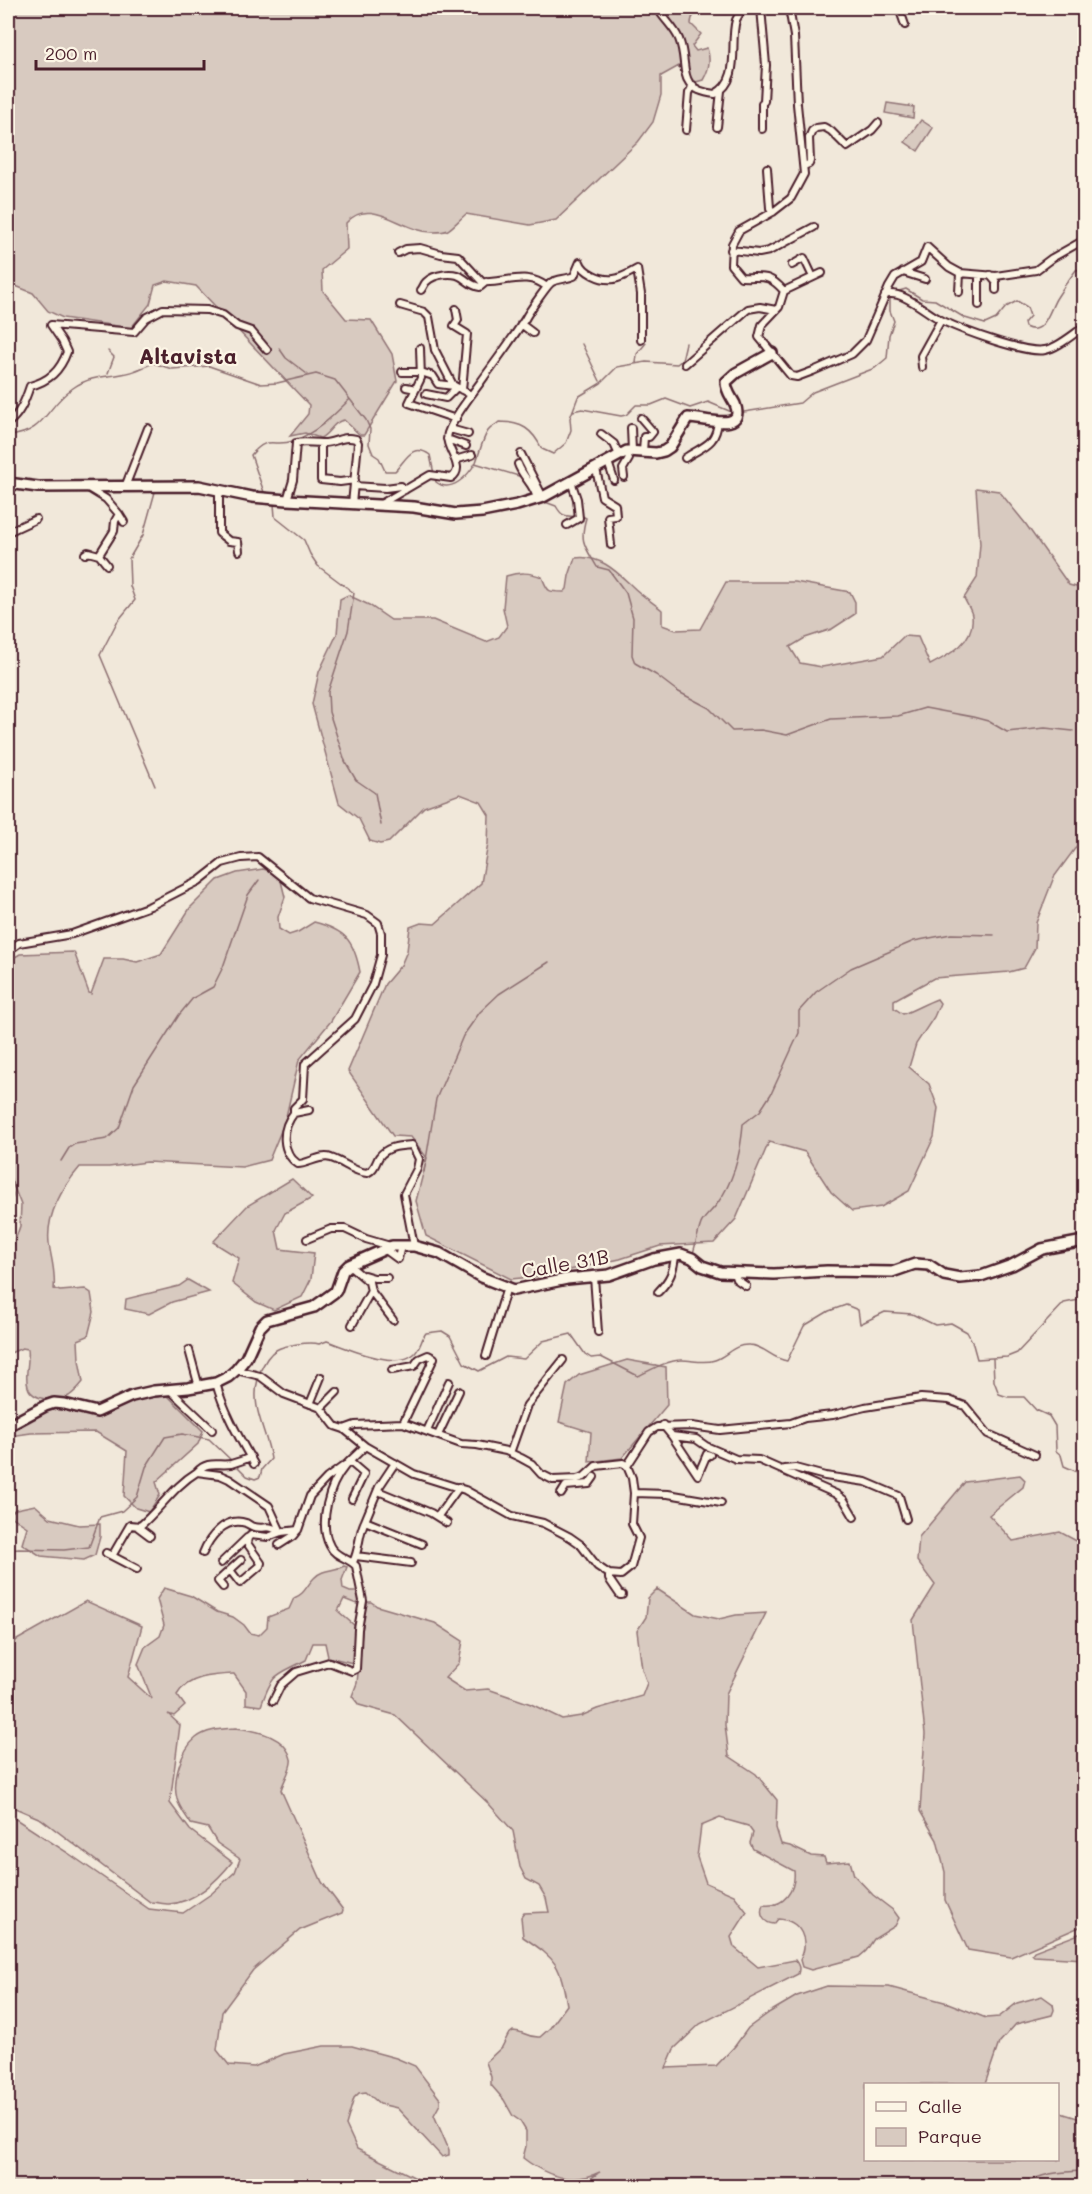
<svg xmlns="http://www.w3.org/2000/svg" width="1092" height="2194" font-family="Mali,sans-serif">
  <rect width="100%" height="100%" fill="#f1e8da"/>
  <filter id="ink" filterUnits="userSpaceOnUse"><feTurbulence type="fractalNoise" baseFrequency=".0167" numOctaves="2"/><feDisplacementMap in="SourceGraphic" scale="12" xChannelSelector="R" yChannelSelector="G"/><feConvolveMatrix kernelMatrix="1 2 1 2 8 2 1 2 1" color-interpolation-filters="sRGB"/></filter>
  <g filter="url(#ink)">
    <path fill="#d8cac0" stroke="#917476" stroke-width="1.5" d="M8,8H732L726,14C713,11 692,4 691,24L701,34L692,46L696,51L707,48C711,59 709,70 703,80L696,82L690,79L679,66L661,76V95L653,122L638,142L556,220L530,225L466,214C460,219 454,226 448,230C444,232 439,232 434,232C404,234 371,194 346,223L347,249L322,270L323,291L346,319L371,320L392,354L397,381L364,435H360L344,420C332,422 330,434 320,438L305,433L290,436L308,414L309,405L196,286L167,281L155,285L150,304L131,328L63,318L48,311L33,293L8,283Z
      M887,103L914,107L913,118L885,113Z
      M921,120L933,128L918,151L905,142Z
      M976,488L999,491L1025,523L1069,585L1084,589V839H1082L1054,877L1036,923L1035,948L1024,968L1009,972L934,978L894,1000V1008L903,1014C914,1010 926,1003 937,999L940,1003L934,1017L916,1044L909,1067L929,1084L938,1108L934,1137L909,1191L881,1207L852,1211L831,1192L805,1152L769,1142L736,1219L714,1243L660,1246L620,1259L542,1276L511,1279L426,1236L416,1201L427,1158L411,1137L393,1136L348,1071L385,984L401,965L407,951L410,927L421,923L435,924L481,883L488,844L489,815L481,802L460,794L424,807L389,842L380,844L370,841L359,819L339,803L312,704L319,672L337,634L340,599L348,595L369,605L391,620H433L486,642L499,637L507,626L503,608L506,576C519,572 529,572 542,577C548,592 547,592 564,592L567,589L569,576L575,558C599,554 616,571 632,586C641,595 652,602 662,610V625L676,630L700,629L726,582H795L850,592L855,602V614L832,629L805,638L790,647L800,663L822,667L883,656L904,636L918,637L930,665C949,655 975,642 972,616C972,611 966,603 964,598L977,578L980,544Z
      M263,869L271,871L281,881L285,897L278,917L279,929L289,935L298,932L314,922C345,930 354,940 360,972L331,1021L299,1060L285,1121L269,1160L242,1167L147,1162L109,1167H80C63,1187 46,1215 49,1243C51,1259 56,1272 54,1289L60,1291L85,1289L91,1293L94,1312L88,1336L78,1340L79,1360L83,1382C79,1387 75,1392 69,1396C58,1402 32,1401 28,1387C24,1375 30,1361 28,1349L22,1348L8,1354V1261L20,1226L21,1205L8,1172V961L20,954L74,952L89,993L91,994L104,959H123L137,962L161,954L190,908L218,880L237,873Z
      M292,1179L312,1198L285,1213L276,1230L280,1249L314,1253L311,1279L302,1297L274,1310L256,1302L232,1283L239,1258L213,1242L247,1206Z
      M188,1280L209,1292L172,1302L149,1314L125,1309L126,1299L179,1286Z
      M627,1360L666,1367L667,1405L622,1458L589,1462L591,1432L559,1422L567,1385L579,1375Z
      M167,1395L203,1431L198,1444L156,1482L160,1495L149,1512L136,1508L124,1496L127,1451L96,1432L31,1433L10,1436L8,1444V1422L68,1400L101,1417L135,1400Z
      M1020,1475L1025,1480L1023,1487L989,1515L1013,1541L1060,1532L1084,1545V1925L1011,1957L968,1950L945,1900V1872L937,1840L920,1811L925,1734L913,1620L935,1585L917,1561L919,1537L965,1482Z
      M35,1505L50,1518L79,1525L100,1524V1537L95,1555L84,1560L41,1556L22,1544L27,1527L8,1514L16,1509Z
      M344,1566L347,1567L342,1580L343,1589L350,1592H359V1605L344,1599L338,1611L355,1626L353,1663L328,1657L325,1643H313L306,1660C276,1676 273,1671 261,1706L246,1704V1691L234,1674C213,1675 188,1676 177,1695L185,1706L174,1716L168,1714L180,1725L170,1803L190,1830L232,1862C218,1880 194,1903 169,1904C163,1904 156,1902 150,1902L41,1819L8,1805V1645L86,1601L142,1626L128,1677L152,1699L138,1664L145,1647L160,1636L164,1625L157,1599L164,1588L191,1596L217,1612L233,1617L244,1625L250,1633L259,1635L267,1627L268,1617L289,1609L294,1598C305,1594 306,1586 314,1578C322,1569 334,1571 344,1566Z
      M657,1589L695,1614L719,1619L736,1615L766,1613L726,1694L725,1725L729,1756L756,1774L777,1800L776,1828L781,1844L790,1846L811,1856L824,1857L826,1863L850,1861L854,1875L873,1895L894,1911L899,1918L895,1926L874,1939L866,1951L859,1957L811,1970L802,1967L800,1960C810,1941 801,1920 778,1919L774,1924C763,1923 759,1914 763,1905C784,1908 796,1890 794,1871L753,1849L750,1843L753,1833L748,1826L720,1818L701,1826L697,1857L706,1883L734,1895L747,1912L731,1937L734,1947L758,1967L795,1960C799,1965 800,1968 798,1974L700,2024L674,2049L666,2068L716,2066L735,2046L748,2028L770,2012L797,1996L827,1986L889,1987L948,2003L986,2018L999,2017L1017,2003L1042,1996L1053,2004L1054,2010L1052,2015L1016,2024L999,2043L985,2084H866V2160H1058V2112L1084,2120V2186H580L600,2172C573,2185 546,2176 523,2158L526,2146V2131L520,2121L513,2116L504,2100L491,2085V2077L486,2062L502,2047L508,2035L513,2031C525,2031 526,2038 540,2037L550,2028L567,2005C560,1965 558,1960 523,1937L521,1917L524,1913L549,1912L546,1898L539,1886L526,1879L520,1867L513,1831L489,1804L395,1715L359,1705L352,1696L357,1683L364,1612L368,1602H371L377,1606L435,1623L463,1641L459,1663L445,1678L465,1691L488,1689L531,1704L562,1719L581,1716L597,1709L642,1696L647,1683L642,1669L637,1631L646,1617L648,1598Z
      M236,1728C255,1730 286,1736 291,1759C293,1766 283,1782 281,1790L322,1882L343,1910L342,1913L300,1930L253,1970L222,2012L217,2050L229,2065L254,2067L284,2054L324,2046H352L396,2058L415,2066L440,2099V2104L434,2115L449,2150V2155L442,2157L397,2108L380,2104L366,2092L359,2093L354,2098L346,2125L357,2149L432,2186H8V1814L68,1853L149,1909L183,1913L211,1894L235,1872L240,1859L217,1843L208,1828L191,1824C186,1816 179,1807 177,1799C172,1781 181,1750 196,1738C207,1729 223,1729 236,1728Z
      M1084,1932V1959L1034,1956L1032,1954L1034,1951Z"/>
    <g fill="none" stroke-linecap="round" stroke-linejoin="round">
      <path stroke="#8b6d6f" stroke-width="1.5" d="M899,291L906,289L922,299L935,300L965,318L985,324L996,319L1006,307L1017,301L1027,307L1030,316L1024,323L1025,327C1044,337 1049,311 1056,299C1062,289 1069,279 1076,270L1084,269
        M582,344L600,381
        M279,348L286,358L307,374
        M636,363L637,354L646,343
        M108,373L114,357L108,351
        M573,411L582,409L621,416L626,415L636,405H651L666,399L690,408L708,402L734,413
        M744,412L800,403L813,392L875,368L887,358L889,335L894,321L890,311V299
        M8,436C46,433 45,407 73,388C93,374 110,378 131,372C138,370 146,366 153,363L172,369L209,366L261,384L277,383L316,374L335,380L366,420L370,429L369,444L373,454L379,458L385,471H395C406,460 412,442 430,455L434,474
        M475,463L522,477
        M435,478L436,482C451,494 468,476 476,462C480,452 482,440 488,431C491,427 496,425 499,422C522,422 532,429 542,449L553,454L566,443L571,430L570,418L578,397L601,383L617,367L646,362L677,364L682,360L686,343
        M265,495L251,455C269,434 273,448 293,441C316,433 332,417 349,400
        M545,502L556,506C561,515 564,517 575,516
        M274,504L275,517L304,540L310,554L318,566L354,593L348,631L328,692L329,712L345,761L356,780L375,793L381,825
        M580,515L586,518C579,542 585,546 597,567L609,570L626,593L633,618L632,655L635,663L656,675L677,691L709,708L732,731L761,730L787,735L831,719L898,716L925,708L973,717L988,721L1007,732L1045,728L1073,731
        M155,786L100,655L117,622L135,600L130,586L129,559L143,535L155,492
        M61,1161L69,1148L75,1144L107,1139L119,1128L134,1085L179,1015L193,998L213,987L223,967L248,895L259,880
        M424,1172L436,1099L463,1036L480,1012L499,994L549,962
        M693,1253C696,1245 699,1226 702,1222C706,1215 713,1210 717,1204C734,1181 741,1152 743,1124L760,1111L771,1094L799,1033V1011L816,992L851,968L914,941L951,934L994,935
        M993,1359L994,1381L999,1394L1008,1397H1024L1036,1410L1049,1416L1055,1426L1056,1451L1061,1455L1064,1466L1084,1475
        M259,1374C262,1367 268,1354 276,1350C284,1345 311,1341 319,1344L327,1341C347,1348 396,1370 414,1354C421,1348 421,1339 426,1333L442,1331L450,1336L464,1363L479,1371L506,1357L524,1359L543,1341L571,1334L585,1354L591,1358L601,1357L638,1376C651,1370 667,1360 682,1360C693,1360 704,1364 715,1360C727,1356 734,1344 749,1345C763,1345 772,1359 787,1361L804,1326L829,1311L846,1305L858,1310L860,1324L885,1312L912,1314L935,1325L951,1323L967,1332L972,1341L977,1359L1007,1357L1017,1353L1064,1303L1084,1299
        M235,1464L247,1476L255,1479L260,1477L262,1469L271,1459C267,1431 250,1408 258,1379
        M8,1550L19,1549L64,1550L89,1547L100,1517L122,1511L137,1497L146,1467L165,1437L182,1434L209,1439L232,1461
        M1018,2186C1044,2173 1055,2172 1084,2171"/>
      <g stroke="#4a1f2b" stroke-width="10">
        <path id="street" d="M659,8L660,12C666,21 675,29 679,39C690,66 674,89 715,94C742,80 729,44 736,20C738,16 741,11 743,8
          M761,8L766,65L764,101
          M789,8L794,36L797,104L804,174L791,198L773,212L739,231L732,244L731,265L741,277C763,278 768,273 784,291L779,307L762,325L759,337L791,376L797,377L813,371L852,354L866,340L889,287L895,277L921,262L927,247L949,267L960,273L996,276L1036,270L1052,258L1084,240
          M899,8L905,25
          M762,103V129
          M717,127L721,91
          M686,130L689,93L693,85
          M804,166L809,164L810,161L809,138L812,131L816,128L824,127L831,131L847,147L872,130L878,123
          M767,168L770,208L773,212
          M731,250L759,253L769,251L814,227
          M398,253L406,249L420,248L441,254L458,256L482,282C505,284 526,270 547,287
          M792,265L804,258L813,277
          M903,272L925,279
          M979,275V305
          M990,275L996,282V290
          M421,290C423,288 424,284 426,282C434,274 454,271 463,278C469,282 472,286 480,287L486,282
          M784,291L822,273
          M959,292L960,273
          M885,295C903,289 927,314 943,321C962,330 1025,354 1045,350C1058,348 1073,334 1084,327
          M400,305L424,312L429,317L435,350L453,385L471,395
          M456,309L458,320L454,326L467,334L462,390
          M521,324L533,333
          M420,348L421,378L409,403L456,419
          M685,364L748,309L760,307L776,310
          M922,367L921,356L941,320
          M402,372H421L433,376L438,384L454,386
          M406,387L416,389
          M426,394L446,398L456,388
          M641,418L653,432L649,437H644L643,452
          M8,423C20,414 25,401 30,386C49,381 60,371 67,352L62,341L51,325L134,332L146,318L163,309L207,310L223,315L237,326L251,331L267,350
          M631,428L632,451
          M450,429L468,434
          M601,434L614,444L619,455
          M447,439L466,446
          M321,443V480L340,482L355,480
          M521,454L543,497
          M685,458C702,446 716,446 718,421
          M455,460L472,455
          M608,462L614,480
          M518,464C522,477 536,486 537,500
          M596,469L602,497L615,505L616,516L608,517L611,545
          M624,477L623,469L629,459L627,452
          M354,486L385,488L401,486L405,490
          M125,487L148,428
          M219,490V533L229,541L238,542L239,551
          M287,500L293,480L296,443C304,441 312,443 321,443C334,444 341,435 356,439L358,443L352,504
          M379,505L430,475L451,478C468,467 443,449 448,433C455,415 469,398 480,383C495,362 511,341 525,319C528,313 548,284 552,282C558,279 567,279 574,276L580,262C583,272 601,281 614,279C621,278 630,273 637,269L641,294V340
          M119,514L124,522
          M567,525L579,518L577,499L571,481
          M8,532L36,519
          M85,554L88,552L99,555L114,531L115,521L119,514L106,499L88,488
          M99,555L107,565
          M8,951L19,943L72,934L150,906L199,881L222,863L241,858L258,857L309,898L367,915L378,923L381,933V955L373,984L355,1019L305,1064L303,1099L294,1108V1113
          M309,1110L294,1113C281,1129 281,1152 298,1164C308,1164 321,1154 331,1158C344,1162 353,1172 367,1173C375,1169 375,1164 379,1157C387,1146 400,1146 412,1145L419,1159L417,1169L404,1194L414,1246
          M8,1194V1196
          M307,1239L331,1229H345L366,1239L390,1246
          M383,1248L398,1259L401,1245
          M349,1265L369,1282L371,1291L352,1325
          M734,1273L736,1279L746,1286
          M364,1275L374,1278H387
          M594,1277L598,1332
          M371,1291L393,1320
          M658,1292C670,1280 674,1271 675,1254
          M189,1350L199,1387
          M486,1356L507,1287
          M236,1370L260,1376L284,1394L321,1408L335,1426L344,1429L355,1425L403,1423L461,1444L477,1445L506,1451L521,1458L532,1464L541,1474L553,1480L577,1479L584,1477L596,1466L623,1463L627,1466L632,1478L634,1493L632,1524L639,1538L631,1567L621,1575L609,1574L597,1566L580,1544L570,1537L543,1523L512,1516L465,1490L414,1474L365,1446
          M392,1370L414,1366L419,1359L428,1355L434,1358L403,1423
          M216,1383C224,1412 240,1439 254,1464
          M170,1390L212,1430
          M310,1404L321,1377
          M321,1408L337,1392
          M663,1425L672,1436L696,1439L706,1446L736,1459L759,1460L836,1494L844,1500L854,1517
          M427,1431L449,1382
          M438,1435L459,1391
          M672,1436L698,1475L707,1454L710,1455
          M510,1453L527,1405L563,1360
          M350,1462L364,1474L352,1499
          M627,1466L649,1432L657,1427L692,1426L720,1430L791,1423L805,1418L833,1415L865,1407L921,1398L949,1400L965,1406L988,1434L1035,1455
          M784,1469L795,1468L825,1476L866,1482L899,1496L906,1519
          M197,1472C208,1460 218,1466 231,1464C238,1462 244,1460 251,1457
          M378,1491L431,1513L447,1523
          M634,1493L668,1494L721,1503
          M561,1494L566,1486L589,1484L594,1477
          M438,1516L459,1487
          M365,1521L379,1487L395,1463
          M138,1527L150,1536
          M279,1545L293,1536L297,1531
          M106,1553L112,1556L130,1525L140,1526C160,1509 174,1486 197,1472L220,1475L229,1479L269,1506L281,1532
          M203,1553C209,1538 225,1516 246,1523C248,1524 252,1527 254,1527C268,1530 264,1523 281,1532
          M112,1556L137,1569
          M356,1556L411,1563
          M353,1562C360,1549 358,1534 365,1521L422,1544
          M221,1563L247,1538
          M230,1570L241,1560
          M609,1574V1579L620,1595H622
          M223,1587L218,1581L230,1570L240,1583L260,1566L261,1563L247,1543L248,1538L251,1535L268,1537L281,1532L298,1530L310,1496L327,1478L345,1465
          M273,1701L281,1685L296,1672L329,1662L352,1671L356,1669L358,1629L363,1601L356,1566C349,1558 335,1557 330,1546C318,1523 329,1485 345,1466C351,1459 359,1453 365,1446L344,1429"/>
      </g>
      <g stroke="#4a1f2b" stroke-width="14">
        <path id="secondary" d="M8,483L38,487L199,486L252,497L287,500L414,507L456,514L482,512L517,505L543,497L627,451L656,453L664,451L670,447L688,418C701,417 747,434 735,404C731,396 726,391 726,382L736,373L772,353
          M8,1426L45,1406L54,1403L64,1404L97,1412L132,1396L154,1391L188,1388L216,1383L228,1377L236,1370L246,1358L260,1327L267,1320L314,1307L336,1291L343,1271L349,1265L392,1246H414L439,1253L481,1277L514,1290L567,1279L609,1275L654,1259L681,1254L692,1258L702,1266L720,1272L774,1274L827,1271L892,1272L915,1264L929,1265L944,1275L960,1278L981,1276L1012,1265L1042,1249L1084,1241"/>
      </g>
      <use href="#street" stroke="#fcf5e5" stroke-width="6"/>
      <use href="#secondary" stroke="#fcf5e5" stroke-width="9"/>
    </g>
  </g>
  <g text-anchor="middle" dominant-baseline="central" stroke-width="4.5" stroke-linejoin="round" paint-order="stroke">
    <g font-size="20" fill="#4a1f2b" stroke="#fcf5e5">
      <text transform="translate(565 1263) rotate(-10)">Calle 31B</text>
    </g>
    <g font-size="22" font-weight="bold" fill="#4a1f2b" stroke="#fcf5e5">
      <text x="188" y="355">Altavista</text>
    </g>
  </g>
  <rect width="1092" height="2194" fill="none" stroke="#fcf5e5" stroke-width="30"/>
  <rect x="15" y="15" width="1062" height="2164" fill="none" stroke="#4a1f2b" stroke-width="2" filter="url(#ink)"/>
  <rect x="864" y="2083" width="195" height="78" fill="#fcf5e5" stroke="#b59f9b" stroke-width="1.5"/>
  <rect x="876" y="2102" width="30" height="9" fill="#fcf5e5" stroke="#b59f9b" stroke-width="1.5"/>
  <text x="918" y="2113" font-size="18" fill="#4a1f2b">Calle</text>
  <rect x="876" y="2128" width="30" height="18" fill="#d8cac0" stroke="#b59f9b" stroke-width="1.5"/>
  <text x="918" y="2143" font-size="18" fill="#4a1f2b">Parque</text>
  <path d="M36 60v9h168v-9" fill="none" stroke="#4a1f2b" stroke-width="3"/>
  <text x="45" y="60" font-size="18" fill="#4a1f2b" stroke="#fcf5e5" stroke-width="4.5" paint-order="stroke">200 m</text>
</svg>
